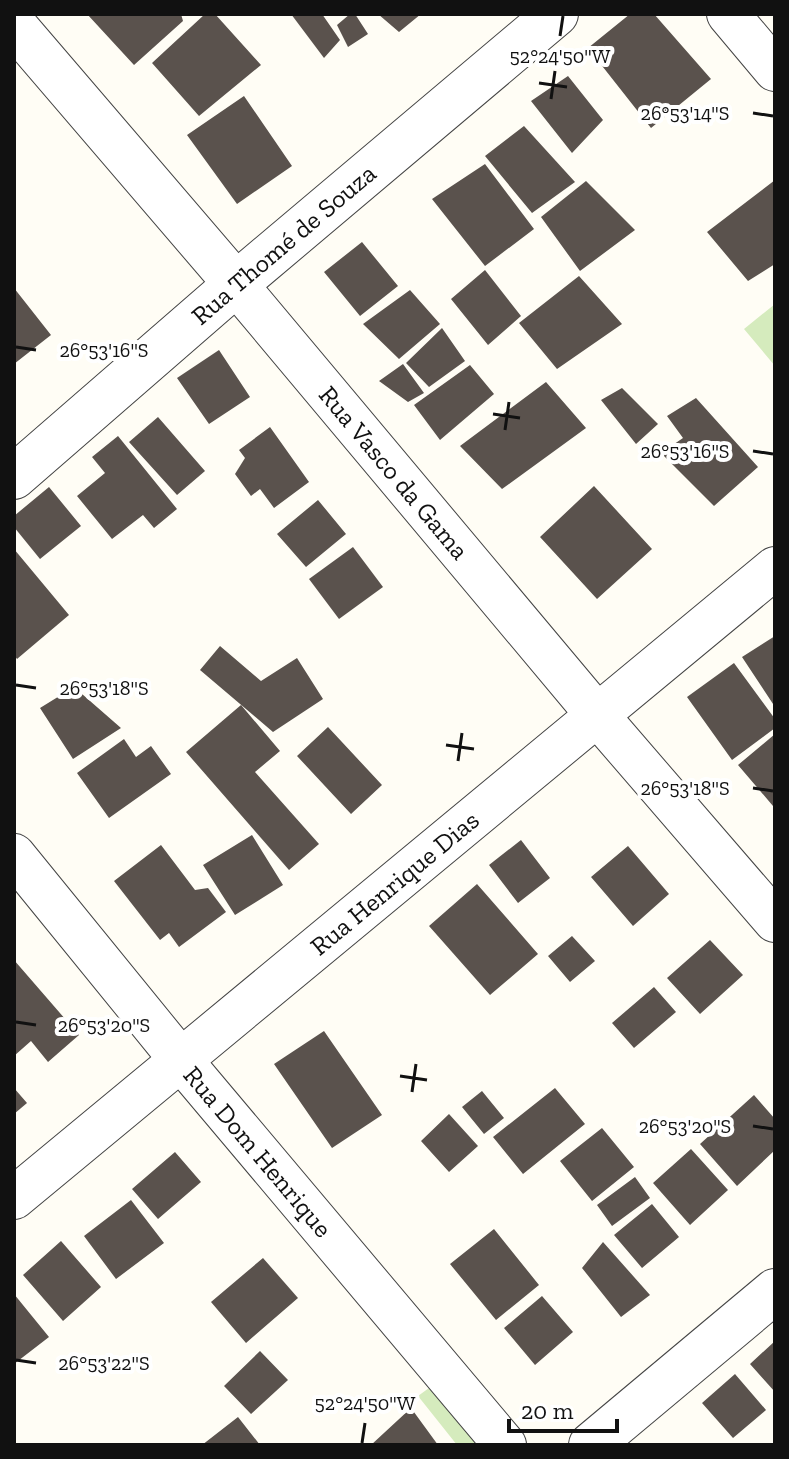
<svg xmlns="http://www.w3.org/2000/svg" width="789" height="1459" font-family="'Zilla Slab',serif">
  <rect width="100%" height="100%" fill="#fffdf5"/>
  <path fill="#d5ebbd" d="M775,304V366L744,329Z
    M429,1388L478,1445H457L418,1396Z"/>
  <path fill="#5a524d" d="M87,14H181L183,21L134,65Z
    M205,14H215L261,65L199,116L152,63Z
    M291,14H322L340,40L324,58Z
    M350,14H355L368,34L348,47L337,25Z
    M378,14H421L399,32Z
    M630,14H654L711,79L651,128L588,48Z
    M568,76L603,120L572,153L531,101Z
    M244,96L292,166L237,204L187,135Z
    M524,126L575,182L532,213L485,156Z
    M485,164L534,229L485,266L432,199Z
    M775,180V264L748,281L707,232Z
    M586,181L635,230L580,271L541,217Z
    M362,242L398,286L360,316L324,272Z
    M485,270L521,316L488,345L451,299Z
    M579,276L622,324L557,369L519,323Z
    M14,288L51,335L14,364Z
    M410,290L440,324L399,359L363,324Z
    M442,328L465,361L429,387L406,363Z
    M219,350L250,397L209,424L177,378Z
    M403,364L424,393L408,402L379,381Z
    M470,365L494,394L440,440L414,405Z
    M546,382L586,428L502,489L460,446Z
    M622,388L658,424L636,444L601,400Z
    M696,398L758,467L714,506L661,453L683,438L667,416Z
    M158,417L205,471L177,495L129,442Z
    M270,427L309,482L274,508L260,489L251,496L235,474L245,458L239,450Z
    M118,436L177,509L154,528L143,515L112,539L77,496L105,473L92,457Z
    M594,486L652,549L597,599L540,537Z
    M49,487L81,526L40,559L14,527V516Z
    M318,500L346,534L306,567L277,534Z
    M353,547L383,587L339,619L309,579Z
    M14,549L69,615L17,659L14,655Z
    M775,636V707L742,657Z
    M220,646L261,681L297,658L323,699L273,732L200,670Z
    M734,663L775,719V728L732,760L687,697Z
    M74,687L121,728L73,759L40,708Z
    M241,705L280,751L255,772L319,844L289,870L186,752Z
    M328,727L382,785L351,814L297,756Z
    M775,734V804L773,806L738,765Z
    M124,739L136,757L151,746L171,774L109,818L77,773Z
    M252,835L283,885L235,915L203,865Z
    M521,840L550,878L518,903L489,865Z
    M161,845L195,890L208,888L226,912L179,947L169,933L160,940L114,881Z
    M628,846L669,894L633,926L591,877Z
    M477,884L538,954L490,995L429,926Z
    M572,936L595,961L570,982L548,956Z
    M710,940L743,975L700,1014L667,978Z
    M14,960L79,1035L48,1062L31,1041L14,1056Z
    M654,987L676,1012L634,1048L612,1023Z
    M324,1031L382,1115L332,1148L274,1064Z
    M14,1088L27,1103L14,1114Z
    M555,1088L585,1124L523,1174L493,1137Z
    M482,1091L504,1118L484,1134L462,1107Z
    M754,1095L775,1119V1150L737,1186L700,1144Z
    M449,1114L478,1146L449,1172L421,1141Z
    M602,1128L634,1167L592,1201L560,1161Z
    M691,1149L728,1190L690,1225L653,1183Z
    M175,1152L201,1182L158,1219L132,1189Z
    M635,1177L650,1198L612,1226L597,1205Z
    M131,1200L164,1243L116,1279L84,1236Z
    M652,1204L679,1237L642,1268L614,1235Z
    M494,1229L539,1285L496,1320L450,1264Z
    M61,1241L101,1287L63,1321L23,1275Z
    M603,1242L650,1295L621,1317L582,1268Z
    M263,1258L298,1298L246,1343L211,1302Z
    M14,1294L49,1337L14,1364Z
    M542,1296L573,1332L535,1365L504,1328Z
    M775,1341V1392L750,1364Z
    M260,1351L288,1380L251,1414L224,1386Z
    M735,1374L766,1410L733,1438L702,1403Z
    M411,1408L438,1445H371Z
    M238,1417L260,1445H202Z"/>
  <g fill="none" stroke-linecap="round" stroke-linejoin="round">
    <g stroke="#444" stroke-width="44">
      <g id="minor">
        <path d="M728,14L775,70"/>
        <path id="s1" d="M236,284L598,716L775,921"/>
        <path id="s2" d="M14,855L180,1059L505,1445"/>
        <path id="s3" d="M14,1198L775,568"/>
      </g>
    </g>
    <g stroke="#444" stroke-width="46">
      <g id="tertiary">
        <path d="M14,25L236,284"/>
        <path id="s4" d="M14,477L236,284L556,14"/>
        <path d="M591,1445L775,1291"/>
      </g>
    </g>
    <use href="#minor" stroke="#fff" stroke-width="42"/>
    <use href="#tertiary" stroke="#fff" stroke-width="44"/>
  </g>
  <path fill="none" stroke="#111" stroke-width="3" d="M560,36L563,16M539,83L567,87M551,99L555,71M753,113L773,116M16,347L36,350M493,414L520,418M505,430L509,402M753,451L773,454M16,685L36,688M446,745L474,749M458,761L462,733M753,788L773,791M16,1022L36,1025M400,1076L427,1080M412,1092L416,1064M753,1126L773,1129M16,1360L36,1363M362,1443L365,1423"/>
  <g text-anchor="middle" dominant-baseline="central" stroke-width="8" stroke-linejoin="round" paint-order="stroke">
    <g font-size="26" fill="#111" stroke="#fff">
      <text stroke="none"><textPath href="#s4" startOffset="356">Rua Thomé de Souza</textPath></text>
      <text stroke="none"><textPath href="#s1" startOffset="246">Rua Vasco da Gama</textPath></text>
      <text stroke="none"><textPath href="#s3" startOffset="494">Rua Henrique Dias</textPath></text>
      <text stroke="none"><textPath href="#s2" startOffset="384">Rua Dom Henrique</textPath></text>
    </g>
  </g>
  <g font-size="20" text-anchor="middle" fill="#111" stroke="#fff" stroke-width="8" stroke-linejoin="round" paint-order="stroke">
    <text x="560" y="63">52°24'50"W</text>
    <text x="685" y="120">26°53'14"S</text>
    <text x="104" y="357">26°53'16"S</text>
    <text x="685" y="458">26°53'16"S</text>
    <text x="104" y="695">26°53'18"S</text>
    <text x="685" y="795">26°53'18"S</text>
    <text x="104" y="1032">26°53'20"S</text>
    <text x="685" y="1133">26°53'20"S</text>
    <text x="104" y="1370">26°53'22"S</text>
    <text x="365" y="1410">52°24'50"W</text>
  </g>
  <rect width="789" height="1459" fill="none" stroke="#111111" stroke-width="32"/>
  <path d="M509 1419v12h108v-12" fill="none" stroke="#111111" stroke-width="4"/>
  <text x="521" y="1419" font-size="24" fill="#111111" stroke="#ffffff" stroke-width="6" paint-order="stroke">20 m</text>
</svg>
